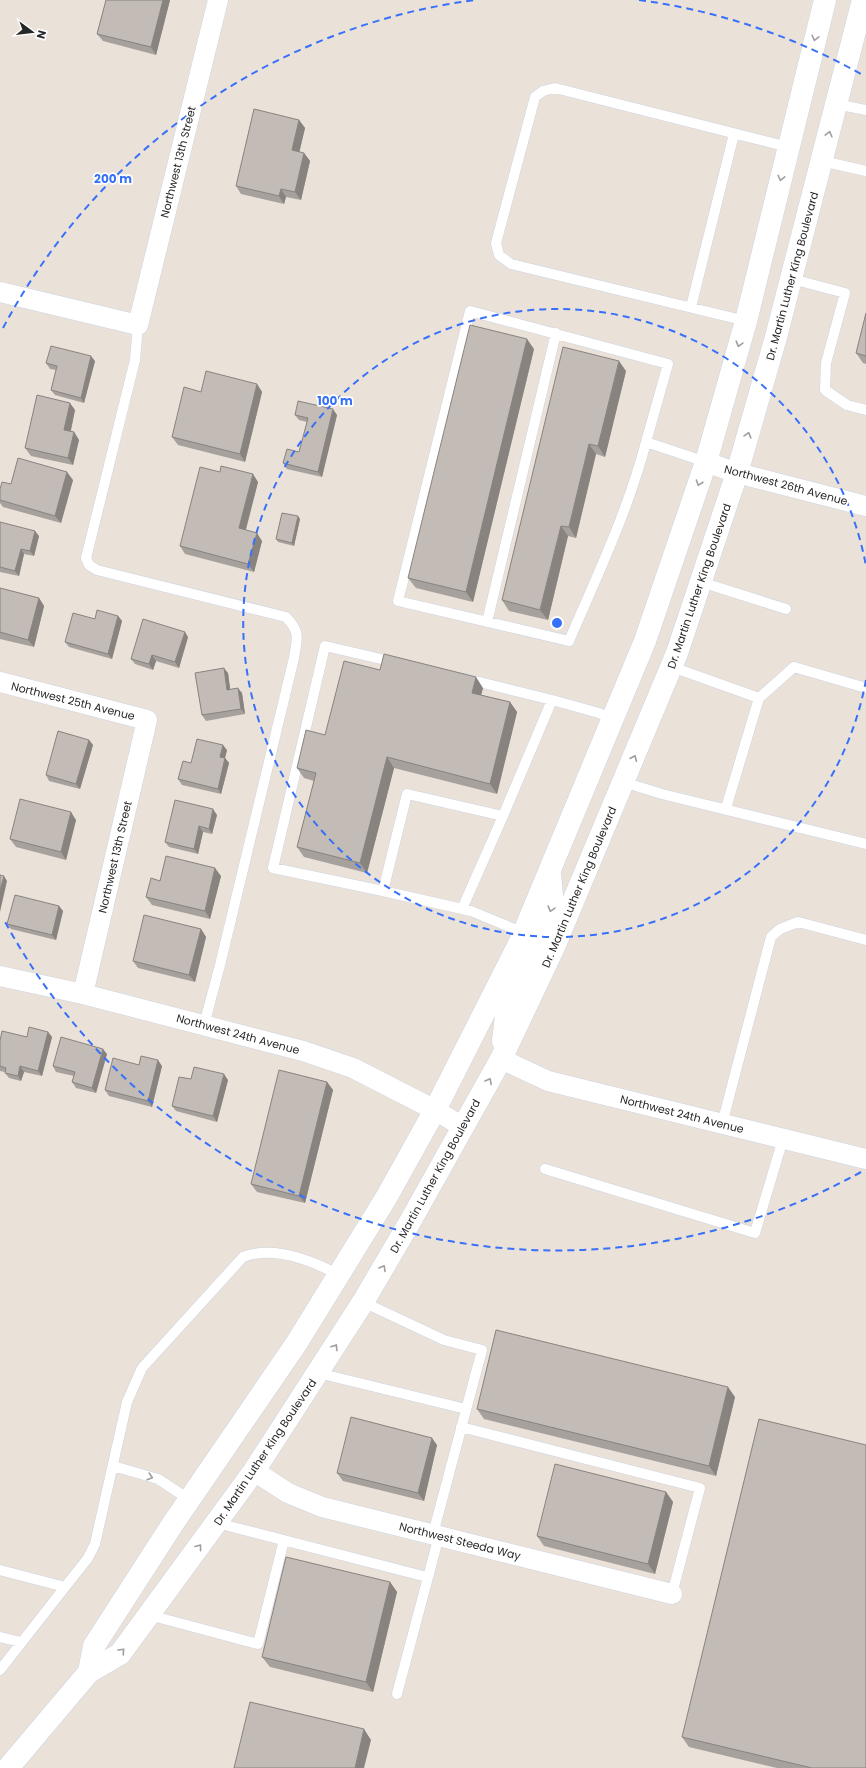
<svg xmlns="http://www.w3.org/2000/svg" width="866" height="1768" font-family="Poppins,sans-serif">
  <rect width="100%" height="100%" fill="#eae1d9"/>
  <g fill="none" stroke-linecap="round" stroke-linejoin="round">
    <g stroke="#ced4e1" stroke-width="11">
      <path id="service" d="M836,104L866,110
        M822,161L866,171
        M792,279L845,293L826,363L825,390L847,405L866,410
        M691,307L734,134
        M746,321L511,264L499,255L496,243L535,97L543,91L555,88L788,147
        M138,325L135,360L86,558L89,565L97,570L286,617C301,633 297,638 294,658L220,965L204,1025
        M646,442L668,364L470,311L398,601L569,641C597,576 628,511 646,442L706,462
        M701,582L786,609
        M487,622L556,333
        M672,667L759,698L726,808
        M467,679L552,700
        M759,698L794,667L866,688
        M623,782L662,794L866,844
        M503,816L552,700L599,713L612,719
        M383,891L273,868L325,646L394,662
        M462,909L503,816L407,794L383,891L471,911L524,933
        M722,1124L771,937L780,929L798,922L866,940
        M545,1169L755,1233L783,1139
        M363,1302L444,1340L482,1350L433,1534
        M318,1373L466,1409
        M461,1427L700,1488L672,1594
        M113,1466L158,1479L190,1500
        M217,1523L427,1577
        M0,1570L65,1587L88,1558L95,1544L127,1402L142,1368L243,1257C274,1245 311,1260 339,1275
        M149,1615L258,1644L284,1540
        M0,1637L21,1642
        M0,1670L65,1587
        M397,1694L439,1536"/>
    </g>
    <g stroke="#ced4e1" stroke-width="21">
      <path id="minor" d="M0,292L138,325L218,0
        M706,462L737,473L866,506
        M0,682L147,720L83,994
        M0,976L83,994L303,1051L353,1068L435,1110L463,1127
        M501,1059L548,1081L866,1159
        M254,1471L288,1493L322,1507L672,1594"/>
    </g>
    <g stroke="#ced4e1" stroke-width="23">
      <path id="secondary" d="M503,1041L507,1008L553,907L550,874
        M89,1672L94,1646L172,1525L296,1344L386,1198L435,1110L519,944L645,641L706,462L746,321L825,0
        M8,1768L89,1672L120,1654L254,1471L363,1302L411,1220L501,1059L554,947L677,653L737,473L776,337L863,0"/>
    </g>
    <use href="#service" stroke="#fff" stroke-width="10"/>
    <use href="#minor" stroke="#fff" stroke-width="20"/>
    <use href="#secondary" stroke="#fff" stroke-width="22"/>
  </g>
  <path fill="#a7a19d" d="M106,0H170L156,55L103,41L97,34Z
    M299,120L305,128L299,152L304,153L310,161L301,200L286,197L284,204L241,194L236,186Z
    M866,313V364L863,363L856,353Z
    M534,349L473,602L416,588L408,578Z
    M95,361L84,403L55,395L51,390L56,370L50,369L46,363Z
    M626,371L605,457L596,454L576,538L568,536L548,620L509,611L502,600Z
    M257,384L262,392L245,462L178,445L172,437L201,392Z
    M75,410L71,431L74,432L79,440L73,465L31,456L25,448Z
    M295,415H337L322,477L287,469L283,463L299,452L307,422L299,420Z
    M73,480L61,523L3,507L0,503V489L11,484Z
    M258,482L246,530L262,541L254,572L185,554L180,546Z
    M300,519L294,546L278,542L276,539Z
    M0,522L39,536L34,556L24,554L19,576L0,572Z
    M0,588L39,598L44,606L34,647L0,639Z
    M118,616L122,621L112,659L69,647L65,642L95,619Z
    M188,637L179,668L156,661L153,670L135,664L131,659Z
    M380,670L483,688L481,695L510,702L517,712L497,794L394,768L367,873L304,857L297,847L314,781L304,778L297,768Z
    M228,673L230,689L242,693L245,714L206,721L202,715Z
    M89,740L93,745L80,789L49,781L46,775Z
    M227,750L225,758L229,763L221,794L182,785L178,779L191,763Z
    M217,815L212,834L203,832L198,854L169,847L165,842Z
    M76,820L66,860L16,847L10,839Z
    M221,876L210,919L152,905L146,897Z
    M59,906L63,911L56,940L11,929L7,924Z
    M201,929L206,937L195,982L138,968L133,961Z
    M48,1032L52,1037L42,1076L24,1072L21,1081L9,1078L5,1073V1072L0,1071V1041L27,1037Z
    M107,1054L96,1093L76,1088L72,1082L74,1076L56,1072L53,1066Z
    M139,1065L162,1066L152,1107L109,1096L105,1090Z
    M191,1079L228,1080L217,1122L176,1111L172,1106Z
    M327,1082L333,1090L305,1203L257,1192L251,1184Z
    M735,1397L716,1476L484,1419L477,1409Z
    M437,1445L424,1501L343,1481L337,1473Z
    M666,1492L673,1502L655,1574L544,1546L537,1536Z
    M390,1582L397,1592L373,1692L270,1667L262,1657Z
    M682,1737L866,1768H777L689,1747Z"/>
  <path fill="#88837f" d="M163,0H170L156,55L151,47Z
    M299,120L305,128L298,158L292,150Z
    M304,153L310,161L301,200L295,192Z
    M281,189L286,197L284,204L279,196Z
    M527,339L534,349L473,602L466,592Z
    M91,356L95,361L84,403L81,398Z
    M619,361L626,371L605,457L598,446Z
    M257,384L262,392L245,462L240,454Z
    M70,403L75,410L69,438L64,430Z
    M333,409L337,415L322,477L318,472Z
    M74,432L79,440L73,465L68,458Z
    M589,444L596,454L576,538L569,527Z
    M67,472L73,480L61,523L55,516Z
    M253,474L258,482L244,536L239,528Z
    M298,516L300,519L294,546L292,543Z
    M561,526L568,536L548,620L540,610Z
    M35,531L39,536L34,556L30,551Z
    M257,533L262,541L254,572L248,564Z
    M21,549L24,554L19,576L15,571Z
    M39,598L44,606L34,647L28,640Z
    M118,616L122,621L112,659L108,654Z
    M185,632L188,637L179,668L175,662Z
    M152,655L156,661L153,670L149,664Z
    M224,668L228,673L231,695L227,690Z
    M476,677L483,688L479,703L472,693Z
    M238,688L242,693L245,714L241,709Z
    M510,702L517,712L497,794L490,784Z
    M89,740L93,745L80,789L76,784Z
    M223,745L227,750L225,758L229,763L221,794L218,789L220,757Z
    M387,757L394,768L367,873L360,863Z
    M213,809L217,815L212,834L209,829Z
    M71,812L76,820L66,860L61,852Z
    M199,826L203,832L198,854L194,849Z
    M215,868L221,876L210,919L205,911Z
    M4,876L7,881L0,912V891Z
    M59,906L63,911L56,940L52,935Z
    M201,929L206,937L195,982L189,975Z
    M48,1032L52,1037L42,1076L38,1071Z
    M103,1049L107,1054L96,1093L92,1088Z
    M158,1060L162,1066L152,1107L148,1101Z
    M20,1066L24,1072L21,1081L18,1076Z
    M224,1074L228,1080L217,1122L213,1116Z
    M327,1082L333,1090L305,1203L299,1196Z
    M728,1387L735,1397L716,1476L709,1466Z
    M432,1438L437,1445L424,1501L418,1493Z
    M666,1492L673,1502L655,1574L648,1564Z
    M390,1582L397,1592L373,1692L366,1682Z
    M364,1729L371,1740L364,1768H355Z"/>
  <path fill="#c2bbb6" stroke="#88837f" d="M106,0H163L151,47L97,34Z
    M254,109L299,120L292,150L304,153L295,192L281,189L279,196L236,186Z
    M866,313V356L856,353Z
    M470,325L527,339L466,592L408,578Z
    M51,346L91,356L81,398L51,390L57,366L46,363Z
    M563,347L619,361L598,446L589,444L569,527L561,526L540,610L502,600Z
    M206,371L257,384L240,454L172,437L184,387L201,392Z
    M37,395L70,403L64,430L74,432L68,458L25,448Z
    M298,401L333,409L318,472L283,463L287,449L299,452L308,418L295,415Z
    M18,458L67,472L55,516L0,500V489L2,482L11,484Z
    M221,466L253,474L239,528L257,533L248,564L180,546L200,467L220,472Z
    M282,513L298,516L292,543L276,539Z
    M0,522L35,531L30,551L21,549L15,571L0,567Z
    M0,588L39,598L28,640L0,632Z
    M97,610L118,616L108,654L65,642L73,613L95,619Z
    M143,619L185,632L175,662L152,655L149,664L131,659Z
    M384,654L476,677L472,693L510,702L490,784L387,757L360,863L297,847L316,773L297,768L306,730L325,735L344,661L380,670Z
    M224,668L227,690L238,688L241,709L202,715L195,673Z
    M58,731L89,740L76,784L46,775Z
    M197,739L223,745L220,757L225,758L218,789L178,779L183,761L191,763Z
    M20,799L71,812L61,852L10,839Z
    M175,800L213,809L209,829L199,826L194,849L165,842Z
    M166,856L215,868L205,911L146,897L151,878L160,881Z
    M0,875L4,876L0,891Z
    M15,895L59,906L52,935L7,924Z
    M144,915L201,929L189,975L133,961Z
    M29,1027L48,1032L38,1071L20,1066L18,1076L5,1073L6,1068L0,1066V1041L2,1031L27,1037Z
    M61,1037L103,1049L92,1088L72,1082L75,1072L53,1066Z
    M141,1056L158,1060L148,1101L105,1090L113,1058L139,1065Z
    M194,1067L224,1074L213,1116L172,1106L179,1077L191,1079Z
    M279,1070L327,1082L299,1196L251,1184Z
    M496,1330L728,1387L709,1466L477,1409Z
    M351,1417L432,1438L418,1493L337,1473Z
    M759,1419L866,1445V1768H812L682,1737Z
    M555,1464L666,1492L648,1564L537,1536Z
    M286,1557L390,1582L366,1682L262,1657Z
    M250,1702L364,1729L355,1768H234Z"/>
  <defs><path id="oneway-chevron" d="M-2-3.5L2.5 0L-2 3.5" fill="none" stroke-width="1.6" stroke-linecap="round" stroke-linejoin="round"/></defs>
  <g stroke="#9e9e9e">
    <use href="#oneway-chevron" transform="translate(815 38) rotate(104)"/>
    <use href="#oneway-chevron" transform="translate(829 134) rotate(-76)"/>
    <use href="#oneway-chevron" transform="translate(781 178) rotate(104)"/>
    <use href="#oneway-chevron" transform="translate(739 344) rotate(106)"/>
    <use href="#oneway-chevron" transform="translate(748 435) rotate(-74)"/>
    <use href="#oneway-chevron" transform="translate(699 483) rotate(109)"/>
    <use href="#oneway-chevron" transform="translate(634 758) rotate(-67)"/>
    <use href="#oneway-chevron" transform="translate(551 909) rotate(106)"/>
    <use href="#oneway-chevron" transform="translate(489 1081) rotate(-61)"/>
    <use href="#oneway-chevron" transform="translate(383 1268) rotate(-60)"/>
    <use href="#oneway-chevron" transform="translate(335 1347) rotate(-58)"/>
    <use href="#oneway-chevron" transform="translate(150 1477) rotate(17)"/>
    <use href="#oneway-chevron" transform="translate(199 1547) rotate(-53)"/>
    <use href="#oneway-chevron" transform="translate(122 1651) rotate(-47)"/>
  </g>
  <g fill="none" stroke="#3770f9" stroke-width="2" stroke-dasharray="7 5">
    <path d="M866 680A314 314 0 1 1 866 566"/>
    <path d="M861 1172A628 628 0 0 1 3 918M3 328A628 628 0 0 1 475 0M639 0A628 628 0 0 1 861 74"/>
  </g>
  <g text-anchor="middle" dominant-baseline="central" stroke-width="3.5" stroke-linejoin="round" paint-order="stroke">
    <g font-size="11" fill="#272727" stroke="#fff">
      <text transform="translate(178 162) rotate(-76)">Northwest 13th Street</text>
      <text transform="translate(792 276) rotate(-75)">Dr. Martin Luther King Boulevard</text>
      <text transform="translate(786 485) rotate(15)">Northwest 26th Avenue</text>
      <text transform="translate(699 586) rotate(-71)">Dr. Martin Luther King Boulevard</text>
      <text transform="translate(73 701) rotate(14)">Northwest 25th Avenue</text>
      <text transform="translate(115 857) rotate(-77)">Northwest 13th Street</text>
      <text transform="translate(579 887) rotate(-67)">Dr. Martin Luther King Boulevard</text>
      <text transform="translate(238 1034) rotate(15)">Northwest 24th Avenue</text>
      <text transform="translate(682 1114) rotate(14)">Northwest 24th Avenue</text>
      <text transform="translate(435 1176) rotate(-61)">Dr. Martin Luther King Boulevard</text>
      <text transform="translate(265 1452) rotate(-56)">Dr. Martin Luther King Boulevard</text>
      <text transform="translate(460 1541) rotate(14)">Northwest Steeda Way</text>
    </g>
  </g>
  <circle cx="557" cy="623" r="6" fill="#3770f9" stroke="#fff" stroke-width="2"/>
  <g font-size="12" text-anchor="middle" font-weight="bold" fill="#3770f9" stroke="#fff" stroke-width="3.5" stroke-linejoin="round" paint-order="stroke">
    <text x="113" y="183">200 m</text>
    <text x="335" y="405">100 m</text>
  </g>
  <g transform="translate(32 32) rotate(105)" stroke="#ffffff" stroke-width="3" paint-order="stroke">
  <path d="M0-3L7 15L0 10L-7 15Z" fill="#272727"/>
  <text y="-6" font-size="11" font-weight="bold" text-anchor="middle" fill="#272727">N</text>
  </g>
</svg>
